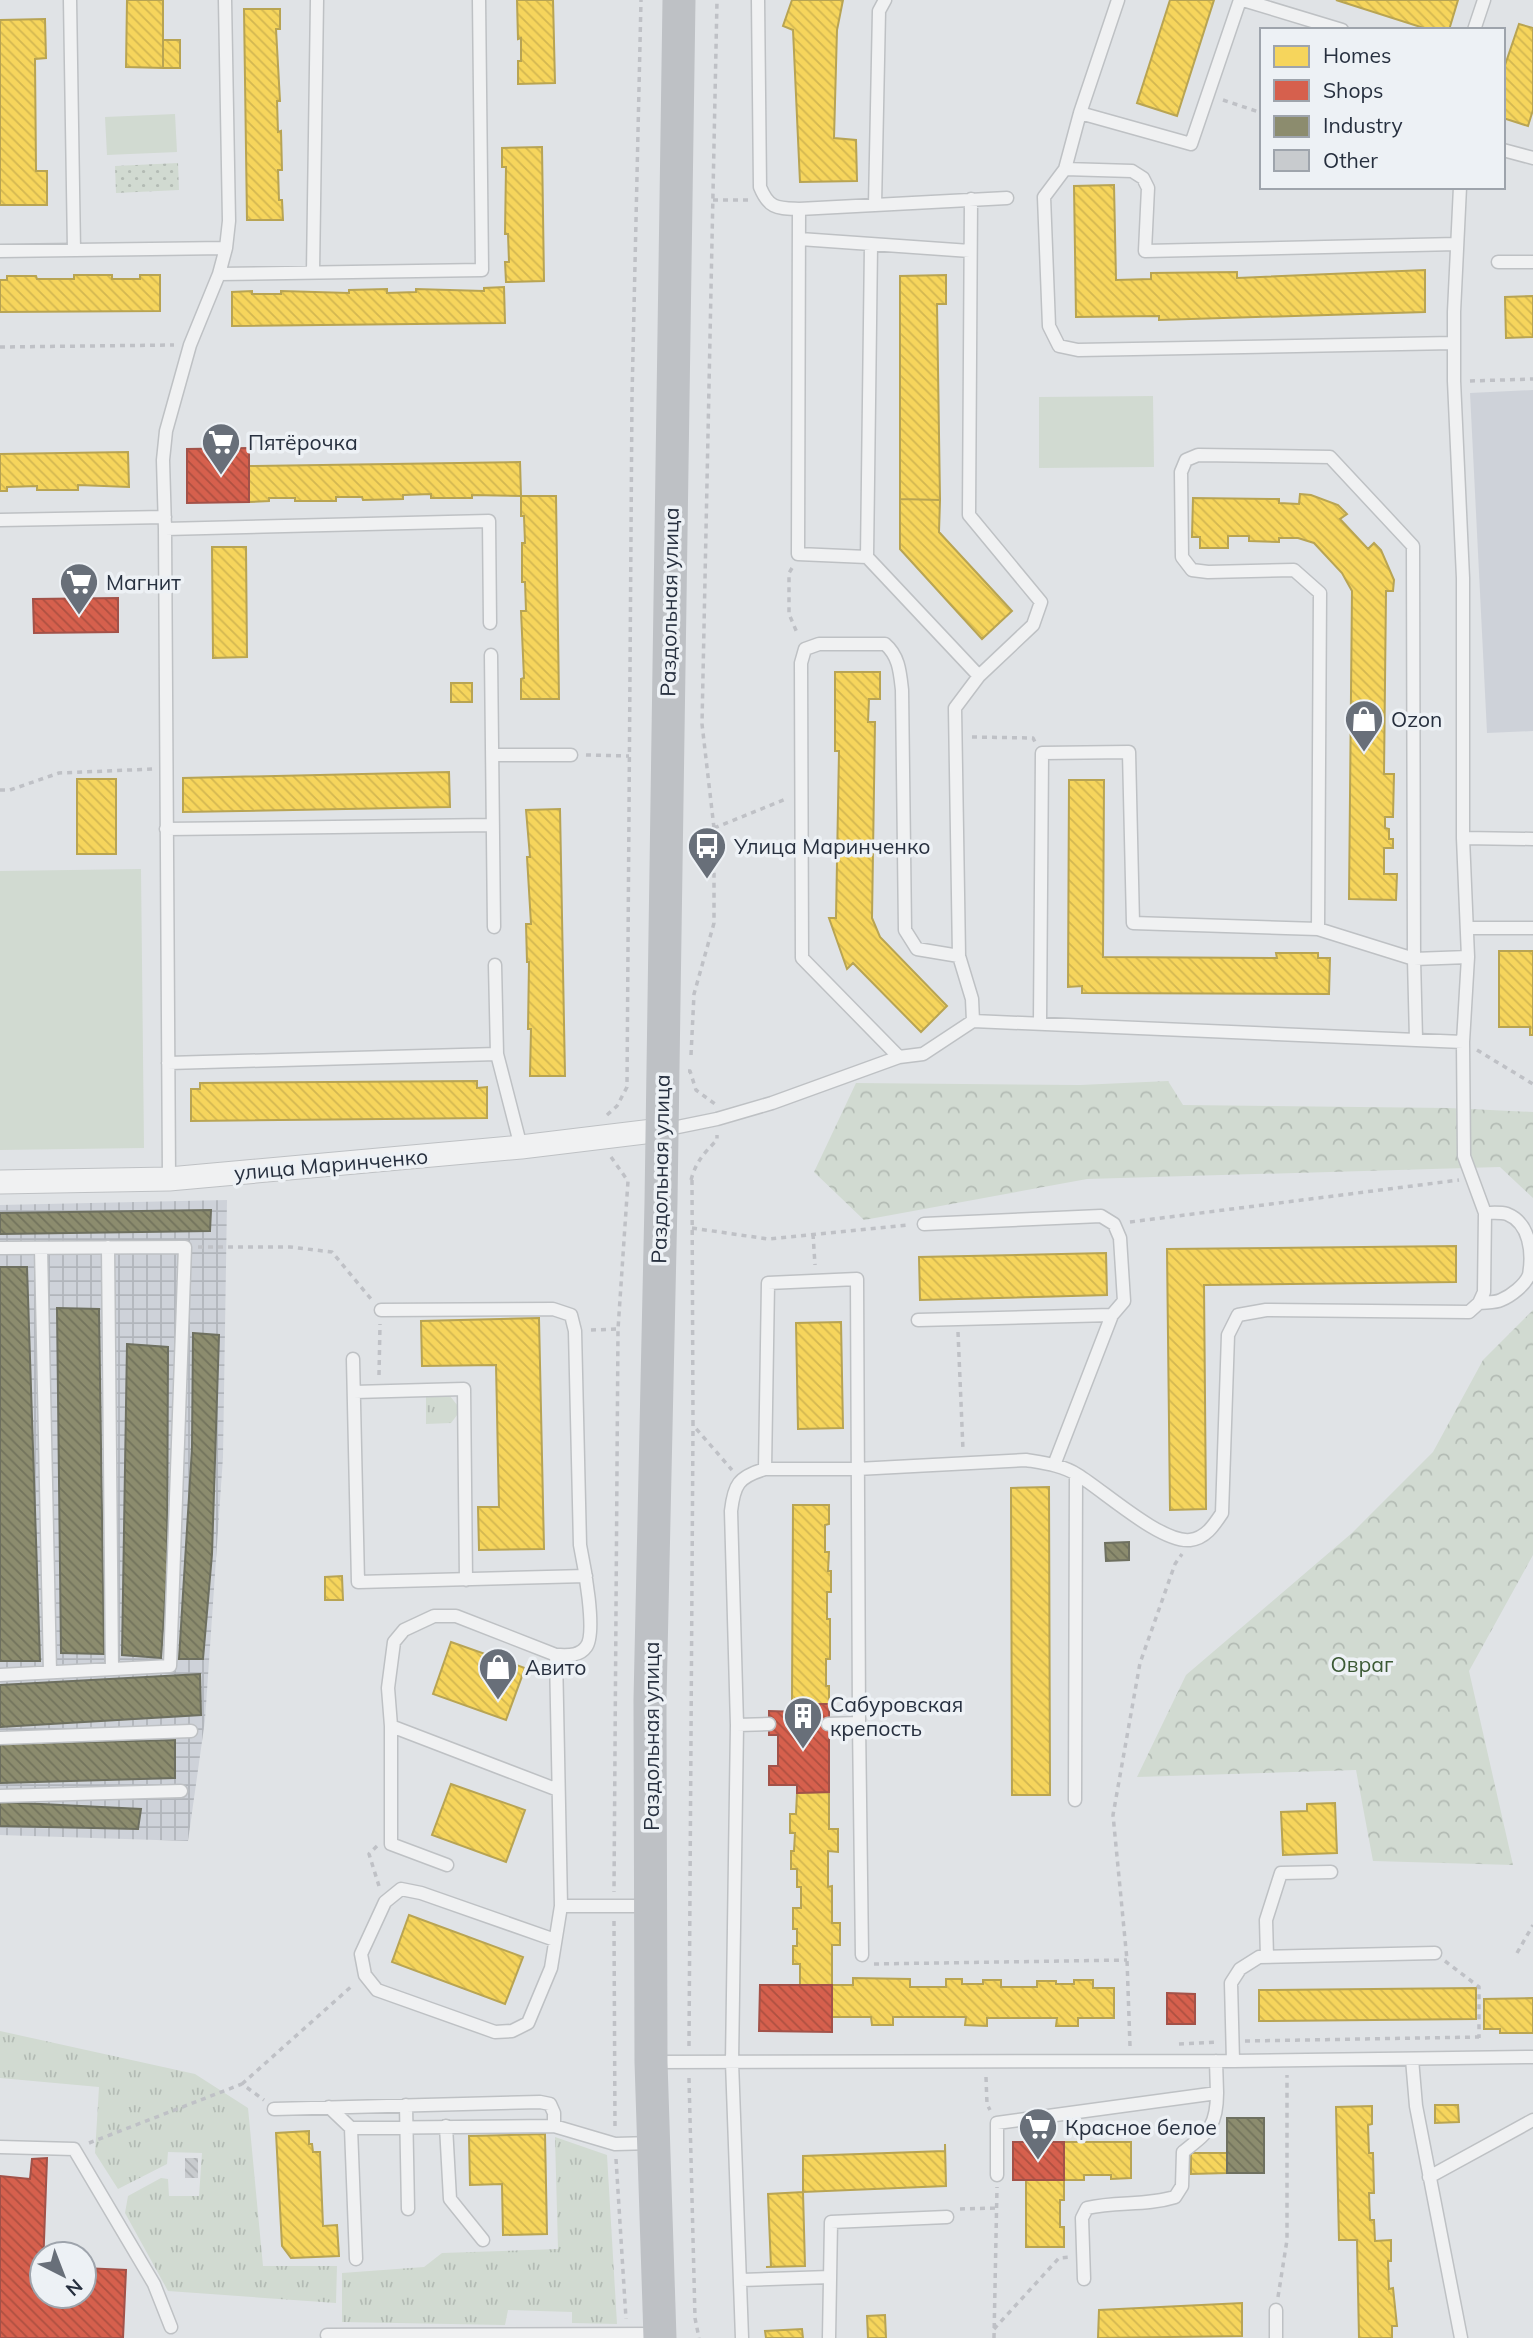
<svg xmlns="http://www.w3.org/2000/svg" width="1533" height="2338" font-family="Mulish,sans-serif">
  <defs>
    <pattern id="industrial-grid" width="8" height="8" patternUnits="userSpaceOnUse" patternTransform="scale(1.75)"><rect width="8" height="8" fill="#ced2d9"/><path d="M0 4h8M4 0v8" fill="none" stroke="#b1b5bb"/></pattern>
    <pattern id="grass-tufts" width="24" height="20" patternUnits="userSpaceOnUse" patternTransform="scale(1.75)"><rect width="24" height="20" fill="#d1dad1"/><path d="M3 7l-1-3M5 7V3M7 7l1-3M15 17l-1-3M17 17v-4M19 17l1-3" fill="none" stroke="#b3bbb4"/></pattern>
    <pattern id="forest-crowns" width="20" height="18" patternUnits="userSpaceOnUse" patternTransform="scale(1.75)"><rect width="20" height="18" fill="#d1dad1"/><path d="M2 6a3 3 0 1 1 6 0M12 15a3 3 0 1 1 6 0" fill="none" stroke="#b3bbb4"/></pattern>
    <pattern id="park-dots" width="8" height="8" patternUnits="userSpaceOnUse" patternTransform="scale(1.75)"><rect width="8" height="8" fill="#d1dad1"/><path d="M2 2h.1M6 6h.1" fill="none" stroke="#b3bbb4" stroke-width="1.8" stroke-linecap="round"/></pattern>
    <pattern id="homes-back-hatch" width="6" height="6" patternUnits="userSpaceOnUse" patternTransform="scale(1.75)"><rect width="6" height="6" fill="#f6d55c"/><path d="M-1 5l2 2M0 0l6 6M5-1l2 2" fill="none" stroke="#d3b751"/></pattern>
    <pattern id="shops-back-hatch" width="6" height="6" patternUnits="userSpaceOnUse" patternTransform="scale(1.75)"><rect width="6" height="6" fill="#d6604d"/><path d="M-1 5l2 2M0 0l6 6M5-1l2 2" fill="none" stroke="#ae5041"/></pattern>
    <pattern id="industry-back-hatch" width="6" height="6" patternUnits="userSpaceOnUse" patternTransform="scale(1.75)"><rect width="6" height="6" fill="#8c8c6e"/><path d="M-1 5l2 2M0 0l6 6M5-1l2 2" fill="none" stroke="#72735c"/></pattern>
    <pattern id="building-back-hatch" width="6" height="6" patternUnits="userSpaceOnUse" patternTransform="scale(1.75)"><rect width="6" height="6" fill="#c8cbce"/><path d="M-1 5l2 2M0 0l6 6M5-1l2 2" fill="none" stroke="#acafb2"/></pattern>
  </defs>
  <rect width="100%" height="100%" fill="#e0e3e6"/>
  <path fill="#ced2d9" d="M1533,390V731L1487,733L1470,393Z"/>
  <path fill="url(#industrial-grid)" d="M227,1200L223,1457L205,1720L188,1841L0,1835V1205Z"/>
  <path fill="url(#grass-tufts)" d="M450,1396L461,1410L451,1423L426,1424V1397Z
    M0,2031L195,2074L248,2108L263,2266H337L336,2303L168,2291L125,2213L128,2196L161,2178L168,2179L169,2196H199L202,2153L168,2152L167,2164L118,2189L95,2153L99,2087L0,2078Z
    M555,2137L607,2155L617,2324L572,2323V2312L508,2310L505,2325L342,2322V2273L424,2267L442,2253L558,2249Z"/>
  <path fill="url(#forest-crowns)" d="M1168,1081L1183,1105L1449,1108L1533,1112V1198L1500,1167L1087,1179L864,1220L814,1172L856,1083L1080,1085Z
    M1533,1310V1555L1469,1671L1513,1865L1373,1861L1356,1770L1137,1777L1186,1675L1352,1533L1433,1452L1483,1360Z"/>
  <path fill="url(#park-dots)" d="M178,163L179,190L116,193L115,166Z"/>
  <path fill="#d1dad1" d="M175,114L177,152L107,155L105,117Z
    M1153,396L1154,467L1039,468V397Z
    M141,869L144,1148L0,1150V871Z"/>
  <path fill="url(#homes-back-hatch)" stroke="#b8a453" stroke-width="2" d="M127,0H163V68L126,67Z
    M517,0H553L555,83L518,84V61H521V38L518,39Z
    M792,0H843L837,30L834,138L856,140L857,181L800,182L793,30L783,26Z
    M1170,0H1214L1177,116L1137,103Z
    M1336,0H1458L1449,30H1430Z
    M244,9H280V29H276L280,101H277L278,132L281,131L282,170H278L279,200H282L283,220H247Z
    M45,19L46,58L35,59L36,171H47V205H0V20Z
    M1519,24L1533,28V110L1528,126L1503,118V71Z
    M163,40H180V68H163Z
    M542,147L544,281L506,282L505,262H509L508,234H505L506,167H502V148Z
    M1114,185L1116,280L1151,279V273L1237,272V278L1425,270V312L1159,320V316L1076,317L1074,186Z
    M74,275H112V279H140V275H160V311L0,312V280H7V276H36L37,279H74Z
    M946,275V304H937L940,500L900,499V276Z
    M504,287L505,323L232,326V292L252,291V294H281V291L349,293V290L387,289V293L416,292V289L484,291V288Z
    M1533,296V337L1506,338L1505,297Z
    M128,452L129,487L78,485V490H37V486L7,487V491H0V454Z
    M520,462L521,496L472,495V498H431V494L403,495V499L363,500L362,497H336V501H295V498H269V501L249,502V466Z
    M1300,494L1311,495L1338,505L1347,514L1340,519L1368,549L1374,543L1381,550L1394,580L1393,591H1386L1384,774H1394L1393,817H1385V828L1389,829V839H1393V848H1384V874H1397L1396,900L1349,899L1352,591L1342,573L1314,543L1298,538H1279V542L1249,541V536H1228V548H1200V537H1192L1193,498L1279,499V503L1299,504Z
    M521,496H556L559,699H521V679L524,678L521,611H526L525,582H522V543H525L524,516H521Z
    M900,499L940,500L939,532L1012,611L982,639L900,549Z
    M212,547H246L247,657L213,658Z
    M835,672H880V699H869L868,722H875L872,918L880,937L947,1006L921,1032L853,963L847,969L829,918H836L839,751H835Z
    M451,683H472V702H451Z
    M449,772L450,807L183,812V778Z
    M77,779H116V854H77Z
    M1069,780H1104L1103,957L1277,958L1276,953H1318V958H1330L1329,994L1082,993V986L1068,987Z
    M560,809L565,1076H530L531,1029H528L529,962H527L526,924H531L527,857H530L526,810Z
    M1499,951H1533V1035H1530V1027H1499Z
    M477,1081V1088L487,1087V1118L191,1121V1089H200V1083Z
    M1456,1246V1282L1204,1285L1206,1509L1170,1510L1167,1249Z
    M1106,1253L1107,1295L920,1300L919,1257Z
    M539,1318L544,1549L479,1550L478,1507H499L496,1365L422,1366L421,1321Z
    M841,1322L843,1428L798,1429L796,1323Z
    M1049,1487L1050,1795H1012L1011,1488Z
    M793,1505H829V1524L825,1525V1552H829L828,1571H831V1592H827V1619H830V1659H826V1686H829V1704H792Z
    M342,1576L343,1600H325V1577Z
    M451,1642L525,1668L506,1720L433,1694Z
    M451,1784L525,1810L506,1862L432,1835Z
    M829,1792V1829H838V1852L828,1851V1887L832,1886V1923H840V1945H832V1985H800V1964H793V1946H797V1929H793V1908H801V1887H797V1869H791V1851H794L795,1833H790V1814H796L797,1793Z
    M1335,1803L1337,1853L1283,1855L1281,1812L1307,1811V1804Z
    M409,1915L523,1957L505,2004L392,1962Z
    M853,1978L910,1979V1987H946V1979H962V1984H983V1980H1001V1987H1037V1981H1056V1984H1074V1980H1093V1988H1114V2018H1078V2026H1056L1057,2018H987V2026L965,2025L966,2017H893V2025H872L871,2017H832V1985H853Z
    M1476,1988V2019L1259,2021V1990Z
    M1533,1998V2033H1500V2029H1484V1999Z
    M1435,2105H1458L1459,2122L1435,2123Z
    M1372,2106V2124L1368,2125L1369,2153H1373L1374,2193H1369L1370,2220H1374L1375,2241L1391,2240V2261H1388L1389,2289L1393,2288L1397,2326H1392V2338H1359L1357,2240H1339L1336,2107Z
    M309,2131V2144H312L313,2152H320L323,2226L337,2225L339,2256L291,2258L282,2246L276,2133Z
    M545,2134L547,2234L503,2235L502,2184L470,2185L469,2136Z
    M1064,2142H1131V2178L1111,2179V2175H1084V2180H1064Z
    M945,2144L946,2186L803,2192V2156L945,2151Z
    M1191,2153H1227V2173L1191,2174Z
    M1026,2180H1064V2200H1060V2227H1064V2247H1026Z
    M803,2192L805,2266L766,2267H771L768,2194Z
    M1242,2303V2336L1098,2338L1099,2310Z
    M885,2315L886,2338H868L867,2316Z
    M802,2329L803,2338H766L765,2331Z"/>
  <path fill="url(#shops-back-hatch)" stroke="#a25249" stroke-width="2" d="M249,448V502L187,503V449Z
    M118,598V632L34,633L33,599Z
    M802,1704H829V1792L797,1793V1785H769V1766H778V1735H769V1711L802,1712Z
    M760,1985H832V2032L759,2031Z
    M1167,1993L1195,1994V2024H1167Z
    M1013,2142H1064V2180H1013Z
    M47,2158L42,2296H84V2268L126,2270L123,2338H0V2176L30,2179L32,2159Z"/>
  <path fill="url(#industry-back-hatch)" stroke="#6e7060" stroke-width="2" d="M211,1210L210,1231L0,1234V1213Z
    M0,1267H27L40,1661H0Z
    M57,1308L99,1309L104,1654L61,1653Z
    M193,1333L219,1335L212,1554L203,1659H179L192,1448Z
    M127,1344L168,1347L167,1572L161,1658L122,1655Z
    M1129,1542V1560L1106,1561L1105,1543Z
    M200,1674L201,1715L0,1727V1685Z
    M175,1740V1778L0,1783V1744Z
    M0,1802L141,1809L138,1829L0,1826Z
    M1227,2118H1264V2173H1227Z"/>
  <path fill="url(#building-back-hatch)" d="M185,2158H198V2178H185Z"/>
  <g fill="none" stroke-linecap="round" stroke-linejoin="round">
    <g stroke="#bec1c4" stroke-width="15">
      <path id="service" d="M70,0L74,250
        M758,0L760,187C769,209 777,208 799,209L798,554L867,557L979,676L955,708L959,956L972,999L973,1021
        M1118,0L1080,113L1191,144L1240,0
        M1243,0L1342,30
        M1474,30L1484,0
        M1080,113L1065,169L1044,197L1049,326L1059,346L1078,350L1453,343
        M1503,150L1533,158
        M1065,169L1132,171L1143,178L1148,188L1145,251L1457,244
        M971,199L969,515L1041,602L1033,625L979,676
        M875,205L879,11L885,0
        M799,209L1007,198
        M800,239L970,251
        M0,251L226,248
        M1498,262H1533
        M313,272L317,0
        M219,274L482,270L479,0
        M0,520L165,517
        M165,529L489,521L490,623
        M867,557L871,245
        M491,655L494,927
        M493,755H571
        M166,829L493,825
        M1463,838L1533,839
        M1467,928H1533
        M495,965L497,1054
        M1040,1022L1042,753L1129,752L1133,923L1318,929
        M1416,1039L1414,959L1318,929L1320,593L1294,570L1208,572L1192,570L1182,557L1181,472L1186,460L1198,455L1330,457L1413,546L1414,959L1468,957
        M899,1057L802,958L801,663L805,649L819,644H885C899,656 900,672 902,690L905,930L917,949L959,956
        M168,1063L497,1054L521,1147
        M663,1130L717,1119L772,1103L899,1057L923,1054L973,1021L1463,1042
        M169,1179L165,529L163,460L166,431L190,345L219,274L226,248L229,221L225,0
        M924,1224L1101,1216L1114,1224L1120,1238L1124,1301L1112,1315L1054,1465
        M108,1247L112,1669
        M0,1248L185,1247L170,1666L0,1675
        M41,1248L50,1672
        M1479,1303C1486,1302 1495,1303 1501,1300C1511,1296 1525,1285 1529,1275C1533,1253 1530,1223 1507,1214C1500,1212 1492,1213 1485,1213
        M381,1310L553,1309L571,1315L575,1331L580,1545C584,1564 597,1634 586,1647C579,1657 566,1655 556,1655L561,1906H650
        M918,1320L1112,1315
        M353,1359L358,1582L586,1576
        M354,1392L464,1389L466,1580
        M765,1469L768,1283L857,1279L859,1723L828,1724
        M859,1723L862,1955
        M737,1725L769,1724
        M391,1726L388,1688L394,1642L404,1630L434,1616H456L556,1655
        M0,1738L191,1731
        M0,1796L181,1791
        M1075,1800L1076,1474
        M447,1865L391,1844V1726L558,1790
        M555,1940L421,1893L401,1889L385,1902L361,1954L365,1975L377,1990L495,2032L512,2031L528,2023L551,1968L561,1906
        M1267,1957L1266,1920L1281,1873L1331,1872
        M1412,2059L1416,2106L1461,2338
        M1233,2061L1231,1983L1240,1969L1259,1957L1435,1953
        M651,2062L1233,2061L1533,2057
        M406,2105L408,2209
        M329,2107L351,2128
        M274,2109L540,2102L550,2104L554,2113V2126
        M446,2126L450,2199L483,2240
        M0,2147L74,2149L154,2284L171,2327
        M997,2175V2123L1217,2093L1216,2061
        M1429,2177L1533,2120
        M356,2259L351,2128L554,2126L615,2144L653,2143
        M1084,2279L1082,2218L1087,2208C1116,2201 1146,2206 1175,2197L1182,2186L1183,2152C1208,2132 1217,2127 1217,2093
        M741,2280L830,2277
        M1276,2310V2338
        M327,2335L659,2334
        M742,2338L732,2062L737,1725L731,1511C734,1485 738,1477 765,1469H857L1026,1460C1044,1463 1062,1465 1078,1475C1104,1491 1161,1543 1190,1540C1206,1538 1214,1525 1222,1513L1228,1335L1238,1315L1266,1310L1469,1312L1479,1303L1484,1292L1485,1213L1464,1156L1463,1042L1468,957L1463,838V578L1454,381V312L1460,187
        M829,2338L831,2222L947,2217"/>
    </g>
    <g stroke="#bec1c4" stroke-width="25">
      <path id="minor" d="M0,1182L169,1179L521,1147L661,1130"/>
    </g>
    <path stroke="#bfc1c6" stroke-width="3.5" stroke-dasharray="5 5" stroke-linecap="butt" d="M1223,100L1262,113
      M713,200H749
      M0,347L174,345
      M1470,381L1533,379
      M792,568L789,573V614L798,635
      M972,737L1033,738L1035,742
      M586,755L629,756
      M0,790H10L59,773L153,769
      M714,828L786,799
      M1477,1050L1533,1084
      M691,1055L694,994L714,923V828L702,724L717,0
      M688,1071H690L696,1090L715,1104
      M607,1115L617,1106L627,1087L632,397L641,0
      M611,1157L628,1181L618,1329L614,1892
      M691,1180C696,1162 703,1154 717,1140V1135
      M692,1180L693,1425L732,1470
      M1130,1222L1459,1180
      M692,1228L768,1239L909,1225
      M813,1234L815,1265
      M198,1247H290L332,1252L371,1299
      M591,1330L618,1329
      M958,1332L963,1450
      M379,1375L380,1324
      M377,1846L369,1854L379,1886
      M614,1921L615,2130
      M1517,1953L1533,1925
      M1445,1961L1479,1987V2038
      M874,1964L1127,1960
      M1245,2041L1479,2037
      M1179,2044L1217,2042
      M689,2046L693,1425
      M1130,2046L1127,1960L1113,1815L1140,1663L1175,1564L1182,1554
      M986,2077L987,2104L990,2110
      M689,2078L695,2318L699,2338
      M242,2084L353,1985
      M89,2143L242,2084L264,2100
      M616,2159L626,2319
      M960,2209L996,2208
      M1278,2297L1287,2240V2075
      M994,2329L1059,2258L1071,2257
      M994,2338L997,2187"/>
    <use href="#service" stroke="#f0f1f2" stroke-width="12"/>
    <use href="#minor" stroke="#f0f1f2" stroke-width="23"/>
    <path stroke="#bec1c5" stroke-width="33" d="M660,2338L651,2062L650,1700L661,1202L679,0"/>
  </g>
  <defs>
    <g id="supermarket-pin" transform="scale(2.0125)"><path d="M0 17L-7.5 6A9.5 9.5 0 1 1 7.5 6Z" fill="#686f79" stroke="#edf1f5"/><path d="M-6-5.5h2.5l.6 2H6L4.5 2H-2.5L-4.4-4H-6ZM-1.5 3.2a1.3 1.3 0 1 0 .1 0ZM3 3.2a1.3 1.3 0 1 0 .1 0Z" fill="#fff"/></g>
    <g id="shop-pin" transform="scale(2.0125)"><path d="M0 17L-7.5 6A9.5 9.5 0 1 1 7.5 6Z" fill="#686f79" stroke="#edf1f5"/><path d="M-5-2.5h2.3a2.7 3.5 0 0 1 5.4 0H5L5.5 6h-11ZM-1.5-2.5h3a1.5 2.3 0 0 0-3 0Z" fill="#fff"/></g>
    <g id="bus-pin" transform="scale(2.0125)"><path d="M0 17L-7.5 6A9.5 9.5 0 1 1 7.5 6Z" fill="#686f79" stroke="#edf1f5"/><path d="M-5-6H5V4H4V6H2V4H-2V6H-4V4H-5ZM-3.5-4V0h7V-4ZM-3.5 1.2v1.5H-2V1.2ZM2 1.2v1.5H3.5V1.2Z" fill="#fff"/></g>
    <g id="building-pin" transform="scale(2.0125)"><path d="M0 17L-7.5 6A9.5 9.5 0 1 1 7.5 6Z" fill="#686f79" stroke="#edf1f5"/><path d="M-4-6H4V6H1V3H-1V6H-4ZM-2.5-4.3h1.7v1.8h-1.7ZM.8-4.3h1.7v1.8H.8ZM-2.5-1h1.7V.8h-1.7ZM.8-1h1.7V.8H.8Z" fill="#fff"/></g>
  </defs>
  <g fill-rule="evenodd">
    <use href="#supermarket-pin" x="221" y="442"/>
    <use href="#supermarket-pin" x="79" y="582"/>
    <use href="#shop-pin" x="1364" y="719"/>
    <use href="#bus-pin" x="707" y="846"/>
    <use href="#shop-pin" x="498" y="1667"/>
    <use href="#building-pin" x="803" y="1716"/>
    <use href="#supermarket-pin" x="1038" y="2127"/>
  </g>
  <g text-anchor="middle" dominant-baseline="central" stroke-width="7" stroke-linejoin="round" paint-order="stroke">
    <g font-size="21" fill="#27303f" stroke="#edf1f5" text-anchor="start">
      <text x="248" y="442">Пятёрочка</text>
      <text x="106" y="582">Магнит</text>
      <text x="1391" y="719">Ozon</text>
      <text x="734" y="846">Улица Маринченко</text>
      <text x="525" y="1667">Авито</text>
      <text x="830" y="1704">Сабуровская<tspan x="830" dy="24">крепость</tspan></text>
      <text x="1065" y="2127">Красное белое</text>
    </g>
    <g font-size="21" fill="#27303f" stroke="#edf1f5">
      <text transform="translate(669 602) rotate(-89)">Раздольная улица</text>
      <text transform="translate(331 1164) rotate(-5)">улица Маринченко</text>
      <text transform="translate(660 1169) rotate(-89)">Раздольная улица</text>
      <text transform="translate(651 1736) rotate(-90)">Раздольная улица</text>
    </g>
    <g font-size="21" fill="#3c5a35" stroke="#edf1f5">
      <text x="1362" y="1664">Овраг</text>
    </g>
  </g>
  <rect x="1260" y="28" width="245" height="161" fill="#edf1f5" stroke="#9ea4ac" stroke-width="2"/>
  <rect x="1274" y="46" width="35" height="21" fill="#f6d55c" stroke="#9ea4ac" stroke-width="2"/>
  <text x="1323" y="63" font-size="21" fill="#27303f">Homes</text>
  <rect x="1274" y="80" width="35" height="21" fill="#d6604d" stroke="#9ea4ac" stroke-width="2"/>
  <text x="1323" y="98" font-size="21" fill="#27303f">Shops</text>
  <rect x="1274" y="116" width="35" height="21" fill="#8c8c6e" stroke="#9ea4ac" stroke-width="2"/>
  <text x="1323" y="133" font-size="21" fill="#27303f">Industry</text>
  <rect x="1274" y="150" width="35" height="21" fill="#c8cbce" stroke="#9ea4ac" stroke-width="2"/>
  <text x="1323" y="168" font-size="21" fill="#27303f">Other</text>
  <g transform="translate(63 2275) rotate(138)"><circle r="33" fill="#edf1f5" stroke="#9ea4ac" stroke-width="2"/>
  <path d="M0-5L12 26L0 18L-12 26Z" fill="#686f79"/>
  <text y="-10" font-size="19" font-weight="bold" text-anchor="middle" fill="#27303f">N</text>
  </g>
</svg>
